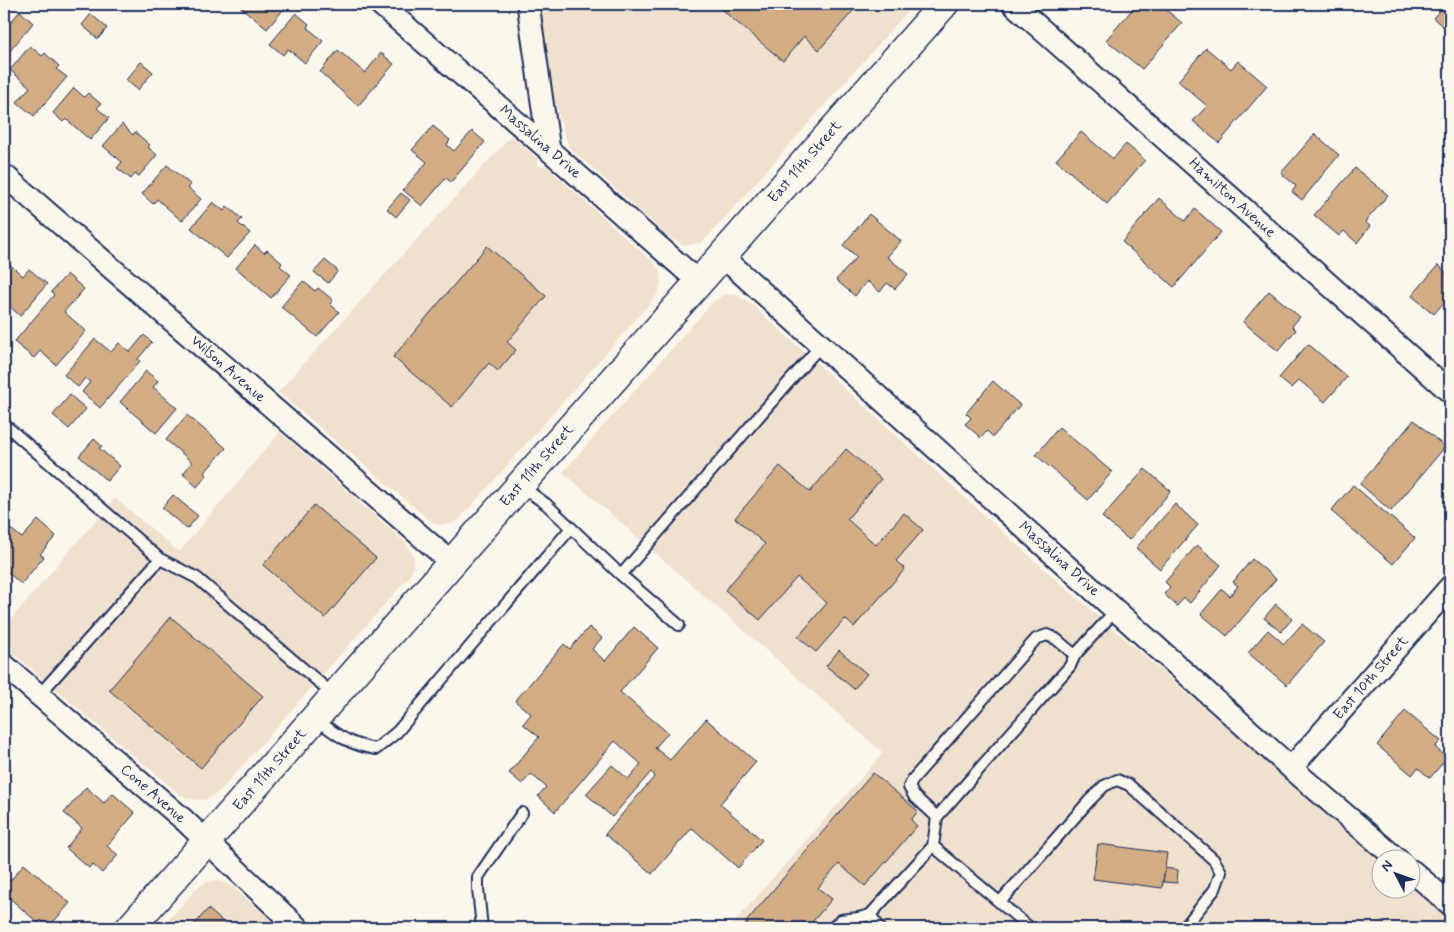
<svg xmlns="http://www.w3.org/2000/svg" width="1454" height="932" font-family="Mynerve,sans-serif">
  <rect width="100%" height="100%" fill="#fbf7ec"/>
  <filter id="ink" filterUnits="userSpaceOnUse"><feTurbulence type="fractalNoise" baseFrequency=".02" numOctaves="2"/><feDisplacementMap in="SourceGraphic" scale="10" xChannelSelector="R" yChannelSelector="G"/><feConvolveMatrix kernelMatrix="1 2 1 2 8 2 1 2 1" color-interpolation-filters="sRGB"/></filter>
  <g filter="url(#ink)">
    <path fill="#efe1cd" d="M536,4H914L707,238L701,243L688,245H682L669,237L569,147L560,121L554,100Z
      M511,136L537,158V166H546L656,265L660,271L661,285L657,295L460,519L451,524L438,525L428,519L278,392Z
      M735,294L749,302L1044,569L1381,861L1382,890H1412V887L1450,920V928H729L883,753L563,472L712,303L723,295Z
      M280,432L406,543L414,557L413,569L409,577L221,790L213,796L204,800L189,799L178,793L4,646V627L115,498L179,552Z
      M217,880L229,884L281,928H161L199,886L207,882Z"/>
    <path fill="#d2ad84" stroke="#1b2f5e" d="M237,4H288L267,29Z
      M715,4H859L819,50L804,36L783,61Z
      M1137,4H1159L1182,23L1142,69L1106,40Z
      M1434,4H1450V24L1446,29L1433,18L1441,9Z
      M20,11L33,23L4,58V19L9,24Z
      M296,13L309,24L307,27L323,41L305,63L288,49L283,55L270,44Z
      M91,14L107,28L98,39L82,25Z
      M30,46L42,56L45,53L59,66L56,69L67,77L34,116L17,102L30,87L10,70Z
      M1206,48L1231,69L1238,61L1267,86L1219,143L1193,121L1207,106L1178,81Z
      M338,50L365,73L381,53L394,64L358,106L320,72Z
      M141,62L153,72L138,90L126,80Z
      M74,88L84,97L88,93L101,104L97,108L109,118L90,140L66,119L63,122L53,113Z
      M122,124L133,135L135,132L150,145L148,147L157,155L139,176L135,174L131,179L117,168L122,162L103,146Z
      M433,126L450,140L447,145L454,151L472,131L485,142L451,182L446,178L422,206L403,190L427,162L412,150Z
      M1081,132L1113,159L1126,144L1145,160L1107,204L1056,160Z
      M1315,134L1339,155L1302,200L1292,192L1296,186L1281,173Z
      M167,165L191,185L188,188L201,199L182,221L157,199L153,204L142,194Z
      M1355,168L1388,195L1365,222L1370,226L1357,243L1344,231L1339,236L1314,215Z
      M401,193L410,200L396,217L387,209Z
      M1159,198L1185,221L1195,209L1221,232L1174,287L1122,242Z
      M213,202L224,211L227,206L242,219L238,223L250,233L227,258L191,228Z
      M869,214L901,241L887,257L908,274L895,289L887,283L880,292L867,281L855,296L836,280L857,257L843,245Z
      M255,245L264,253L267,250L282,263L280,266L291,275L271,298L236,268Z
      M487,246L546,296L507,342L516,350L498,371L489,363L452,407L393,357Z
      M5,260L23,276L29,269L47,284L20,316L4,301Z
      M325,260L338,271L328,283L314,272Z
      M1438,265L1450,276V295L1434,314L1412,296Z
      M67,274L84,289L64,312L86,331L56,365L40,351L34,358L14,342L54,295L51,292Z
      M303,281L315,291L318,288L333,300L330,304L339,312L317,337L281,307Z
      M1269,291L1300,317L1292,326L1296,330L1278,351L1243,322Z
      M144,335L152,342L138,359L140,361L100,408L82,392L90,382L85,378L78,387L64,375L95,339L111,352L119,343L130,352Z
      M1308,344L1347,377L1325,402L1299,380L1291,388L1279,378Z
      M146,371L158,381L153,387L177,408L156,433L120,402Z
      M993,381L1020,405L993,437L987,431L981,438L965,424L971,418L966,413Z
      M70,395L86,409L69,429L53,415Z
      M187,415L226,448L204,473L207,475L197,487L183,474L192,462L166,440Z
      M1414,420L1445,447L1391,511L1360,484Z
      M1059,427L1112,472L1088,500L1036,455Z
      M94,439L102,446L99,448L120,466L107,481L79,456Z
      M846,449L881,479L847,519L876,545L904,513L923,530L896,561L905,569L854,627L845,619L816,652L798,637L827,603L797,577L760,620L725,590L765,544L735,518L780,466L810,492Z
      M1145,469L1171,491L1129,540L1102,517Z
      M1353,485L1415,538L1393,564L1331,511Z
      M173,495L198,516L187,529L162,508Z
      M1175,504L1198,525L1160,569L1136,548Z
      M314,505L376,558L325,618L263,565Z
      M38,520L56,536L40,554L44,557L21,584L4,569V532L8,527L22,538Z
      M1197,545L1221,565L1190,603L1184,598L1177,606L1164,594L1170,587L1165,582Z
      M1252,559L1276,579L1227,636L1201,614L1222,589L1230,596L1238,586L1233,582Z
      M1276,604L1292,619L1281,632L1264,618Z
      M171,617L263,696L201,768L109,690Z
      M1302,624L1324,642L1287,685L1248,653L1268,630L1284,644Z
      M589,627L602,638L592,649L605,661L634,627L658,648L620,692L668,733L655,748L670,760L706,719L756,762L720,804L762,840L738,868L692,828L652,874L605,834L655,776L651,772L612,817L586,794L612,765L628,779L641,764L615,741L555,812L538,796L546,787L531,774L522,784L509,773L539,737L523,724L531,714L515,701L564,644L570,649Z
      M839,650L867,674L854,689L826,666Z
      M1405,711L1441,741L1435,747L1447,758L1430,778L1418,768L1412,775L1377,745Z
      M873,773L918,811L911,820L917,826L865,886L839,864L818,888L832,899L807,928H752L745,923Z
      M86,787L104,803L112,793L135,813L107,846L118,855L102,873L92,864L89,868L66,848L82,828L64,813Z
      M1098,844L1167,853L1162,888L1093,879Z
      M24,864L70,903L49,927L41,920L38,923L7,896L10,892L5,887Z
      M1165,868L1178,870L1177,883L1163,882Z
      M208,909L230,928H191Z"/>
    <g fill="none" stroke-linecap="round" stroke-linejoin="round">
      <g stroke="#1b2f5e" stroke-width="14">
        <path id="lane" d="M4,424L160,559
          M521,486L546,504L621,575L821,345
          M621,575L679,625
          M1075,655L1056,639L1047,635L1036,639L913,779L909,787L914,796L937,817L1070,666L1075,655L1116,610
          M39,695L160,559L197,578L334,695
          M316,719C337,735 349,745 376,749L397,732L571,528
          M933,846L937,817
          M1000,902L1089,801L1104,786L1117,780L1129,785L1214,860L1221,872L1215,889L1184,928
          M870,915L880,928
          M482,928L478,889V877L522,813
          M832,928L841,920L858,918L870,915L933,846L1030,928"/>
      </g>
      <g stroke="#1b2f5e" stroke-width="25">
        <path id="street" d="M380,4L549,150L699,282
          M528,4L549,150
          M1013,4L1450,392
          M4,175L452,563
          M722,256L1291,768L1398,860
          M4,665L184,820L298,928
          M1291,768L1450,587
          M1412,871L1450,904"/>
      </g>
      <g stroke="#1b2f5e" stroke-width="31">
        <path id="secondary" d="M130,928L944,4"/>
      </g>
      <use href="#lane" stroke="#fbf7ec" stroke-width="10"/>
      <use href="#street" stroke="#fbf7ec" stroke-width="21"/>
      <use href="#secondary" stroke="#fbf7ec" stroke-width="28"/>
    </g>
  </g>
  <g text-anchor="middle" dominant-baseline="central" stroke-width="4.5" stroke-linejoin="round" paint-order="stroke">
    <g font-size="15" fill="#1b2f5e" stroke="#fbf7ec">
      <text transform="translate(540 142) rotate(41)">Massalina Drive</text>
      <text transform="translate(805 162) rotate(-49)">East 11th Street</text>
      <text transform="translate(1232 198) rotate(42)">Hamilton Avenue</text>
      <text transform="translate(228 369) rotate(41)">Wilson Avenue</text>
      <text transform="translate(537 466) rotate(-49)">East 11th Street</text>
      <text transform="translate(1059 559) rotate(42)">Massalina Drive</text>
      <text transform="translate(1371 678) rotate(-49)">East 10th Street</text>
      <text transform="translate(270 770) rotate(-49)">East 11th Street</text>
      <text transform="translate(153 794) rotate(41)">Cone Avenue</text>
    </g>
  </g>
  <rect width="1454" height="932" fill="none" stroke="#fbf7ec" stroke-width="20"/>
  <rect x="10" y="10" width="1434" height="912" fill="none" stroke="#1b2f5e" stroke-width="2" filter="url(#ink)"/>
  <g transform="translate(1396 874) rotate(311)"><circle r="24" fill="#fbf7ec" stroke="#a1a7b3"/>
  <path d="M0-4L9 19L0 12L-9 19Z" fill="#1b2f5e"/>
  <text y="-8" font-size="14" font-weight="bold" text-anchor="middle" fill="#1b2f5e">N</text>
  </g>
</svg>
